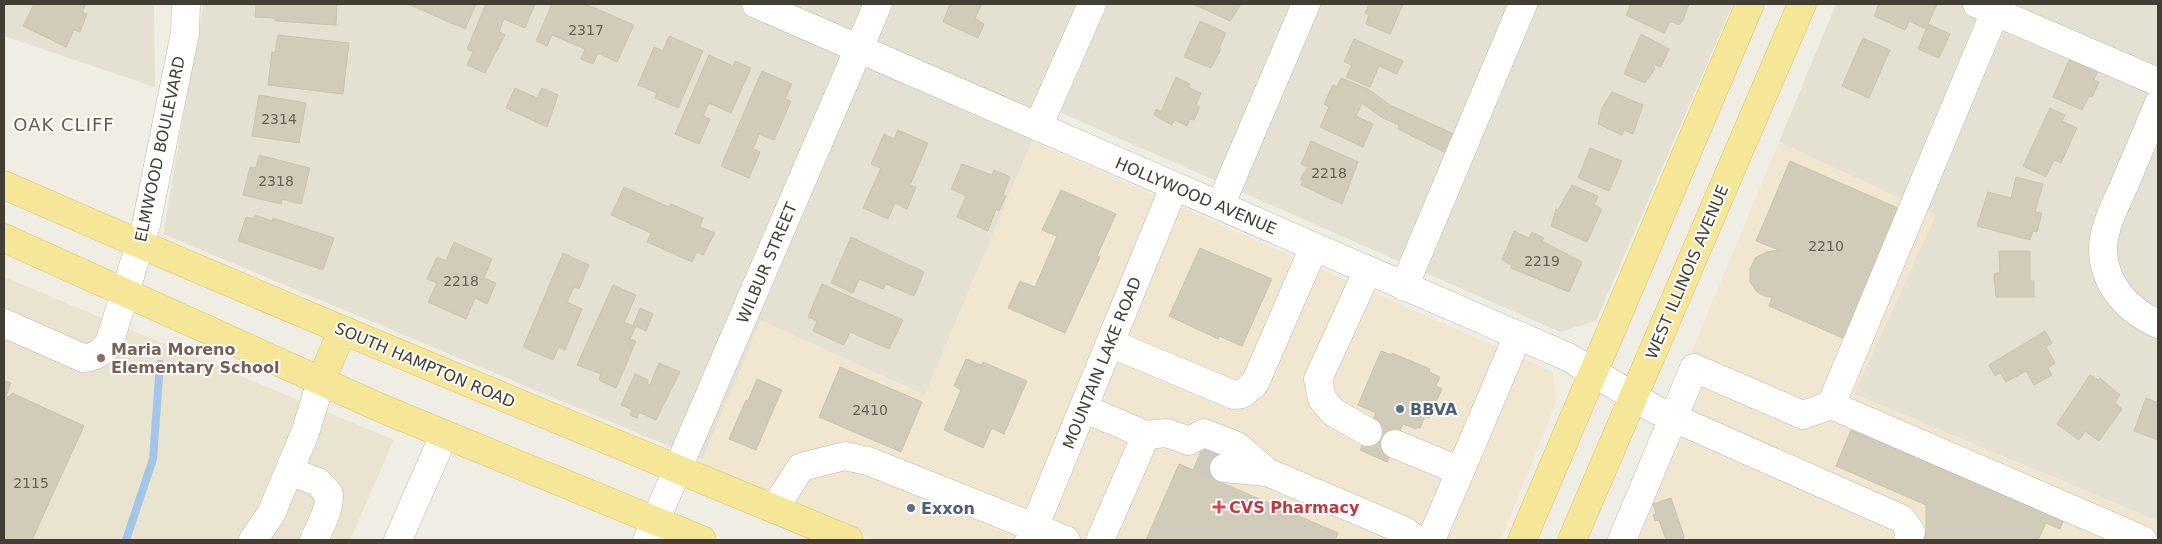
<svg xmlns="http://www.w3.org/2000/svg" width="2162" height="544" font-family="'DejaVu Sans',sans-serif">
  <rect width="100%" height="100%" fill="#f0eee4"/>
  <path fill="#e4e1d2" d="M4,4H154L155,87L4,36Z
    M203,4H1733L1596,321L1560,332L1057,111L1032,141L925,395L761,321L702,460L163,234Z
    M1836,4H2158V521L1854,394L1935,215L1779,142Z"/>
  <path fill="#f1e7d0" d="M1032,141L1553,372L1556,402L1501,540H873L711,472L702,460L761,320L925,395Z
    M1779,142L1936,215L1854,394L2158,521V540H1613Z"/>
  <path fill="#e9e4cf" d="M4,277L394,440L350,540H4Z"/>
  <g fill="none" stroke-linecap="round" stroke-linejoin="round">
    <path stroke="#a4c5ea" stroke-width="8" d="M126,540L153,459L160,364"/>
  </g>
  <path fill="#d1cbba" stroke="#cbc3ae" d="M34,4H86L82,12L87,14L80,32L74,30L66,47L23,26Z
    M256,4H337L336,25L275,21V18L255,17Z
    M408,4H476L465,29Z
    M486,4H535L525,28L504,19L499,32L505,35L485,73L467,65L473,52L467,49Z
    M552,4H585L634,25L617,62L598,53L593,64L581,59L585,49L552,35L547,46L536,41Z
    M950,4H982L975,18L984,24L978,38L943,22Z
    M1193,4H1241L1230,21Z
    M1369,4H1403L1390,34L1366,24L1369,15L1365,13Z
    M1631,4H1689L1683,20L1679,25L1670,21L1664,33L1626,15Z
    M1879,4H1937L1928,24L1950,34L1939,58L1918,49L1926,29L1909,21L1905,30L1874,16Z
    M1200,21L1226,33L1219,48L1221,49L1211,68L1184,57Z
    M1641,34L1669,49L1661,67L1653,64L1655,69L1645,83L1624,74Z
    M278,35L349,43L343,94L268,85L272,52L275,53Z
    M669,36L703,51L678,108L655,98L657,93L638,85L654,47L663,51Z
    M1863,38L1890,50L1869,98L1842,86Z
    M1354,39L1403,61L1397,74L1379,66L1370,87L1346,77L1352,65L1344,62Z
    M709,55L733,66L735,61L751,68L731,113L709,103L703,116L710,119L699,144L675,134Z
    M2071,56L2099,68L2094,80L2099,82L2092,97L2089,96L2082,110L2053,97Z
    M762,71L792,84L785,99L791,101L774,140L759,134L753,149L760,152L749,178L721,166Z
    M1176,77L1190,84L1188,87L1201,93L1196,105L1200,107L1194,120L1190,119L1187,126L1174,120L1172,125L1154,115L1156,109L1161,112Z
    M1341,78L1368,89L1390,105L1456,135L1448,154L1398,129L1399,125L1383,118L1362,103L1356,116L1373,124L1363,147L1320,127L1329,107L1324,104L1333,85L1337,87Z
    M515,88L537,98L542,88L558,95L547,127L506,108Z
    M1612,92L1643,105L1633,134L1624,130L1622,135L1598,124L1602,108Z
    M259,95L306,103L299,143L252,136Z
    M2050,108L2065,115L2062,121L2077,128L2061,163L2054,160L2046,177L2023,166Z
    M898,130L928,143L910,185L916,187L907,209L895,203L888,219L863,208L881,168L871,164L884,134L894,139Z
    M1311,141L1358,162L1342,204L1301,185L1303,181L1300,179L1308,167L1301,164Z
    M1590,148L1622,161L1609,191L1578,178Z
    M259,155L310,168L301,204L282,199L281,204L243,195L250,167L256,168Z
    M1790,161L1900,209L1845,339L1769,306L1772,297H1767L1757,292L1750,282V270L1755,258L1766,252L1779,250L1756,241Z
    M962,164L992,175L994,170L1010,177L1003,194L1006,196L999,211L996,209L988,231L957,217L966,196L951,189Z
    M2016,177L2043,184L2035,212L2042,213L2037,232L2033,231L2030,240L1977,226L1988,192L2011,198Z
    M1572,185L1598,196L1594,205L1602,209L1587,242L1551,226L1556,209L1558,210Z
    M624,187L669,207L671,204L703,218L700,227L715,233L703,255L697,252L692,262L647,242L651,233L611,215Z
    M1061,190L1116,214L1097,256L1100,257L1065,333L1008,308L1020,281L1035,287L1057,236L1042,230Z
    M255,215L272,221L273,218L334,238L323,270L238,241L246,217L254,219Z
    M1514,231L1529,238L1532,232L1544,238L1542,241L1582,262L1569,292L1511,268L1512,265L1502,260Z
    M851,237L924,272L914,296L886,284L883,289L859,279L853,293L831,283Z
    M454,242L492,259L484,278L496,283L487,304L475,298L466,319L428,302L437,283L427,279L437,257L446,261Z
    M1200,248L1272,279L1242,346L1219,336L1218,339L1169,316Z
    M1999,251H2030V281H2034V297H1996L1994,278L1995,273H2000Z
    M563,253L589,265L579,289L574,287L567,302L582,309L565,350L559,347L553,360L523,347Z
    M822,284L903,320L889,349L850,332L844,345L813,331L817,321L808,317Z
    M613,285L636,295L624,323L633,326L640,308L653,314L646,331L636,326L630,339L636,341L616,388L599,380L601,374L577,365Z
    M2045,331L2052,343L2046,347L2055,363L2048,368L2052,375L2034,385L2026,371L2006,382L2000,373L1995,376L1989,365Z
    M1381,351L1392,355V353L1430,369L1429,372L1440,377L1436,386L1442,389L1429,418L1425,416L1420,428L1417,427L1416,429L1403,424L1387,462L1360,450L1376,413L1358,405Z
    M966,359L982,365L983,362L1027,381L1004,434L992,428L983,448L944,430L961,390L954,386Z
    M659,363L680,372L656,420L639,412L637,418L630,415L632,410L621,405L635,374L648,380L647,384L650,385Z
    M840,367L922,402L901,452L819,417Z
    M2090,375L2098,380L2100,378L2120,395L2115,403L2122,409L2099,441L2085,431L2079,440L2057,424Z
    M757,379L782,390L756,450L729,439L746,400L748,401Z
    M4,380L11,383L6,396L9,397L12,393L84,426L32,540H4Z
    M2146,398L2158,403V440L2134,431Z
    M1851,430L1860,434L1862,430L2064,518L2060,529L2046,523L2038,540H1924L1926,534V505L1836,466Z
    M1204,444L1230,456L1218,481L1338,533L1335,540H1146L1179,464L1193,470Z
    M1671,498L1684,536L1683,540H1666L1659,520L1655,521L1653,515L1656,514L1653,504Z"/>
  <g fill="none" stroke-linecap="round" stroke-linejoin="round">
    <path stroke="#cdcbc1" stroke-width="28" stroke-dasharray="28 14" stroke-linecap="butt" d="M1198,458L1224,468"/>
    <g stroke="#bbb7a7" stroke-width="29">
      <path id="minor" d="M756,4L1568,357L1656,410L1902,519L1911,532L1908,540
        M1977,4L2158,82
        M2158,105C2147,132 2135,159 2124,186C2116,203 2103,229 2103,248C2103,284 2127,310 2158,324
        M1038,127L1092,4
        M1220,206L1306,4
        M1404,287L1523,4
        M4,323L83,358C95,358 101,352 109,344L146,225L185,33L186,4
        M1110,343L1234,395L1242,394L1255,383L1314,247
        M1831,405L1995,12
        M1083,408L1146,435L1100,540
        M1368,432L1333,412L1322,399L1318,379L1368,270
        M1146,435L1167,433L1189,441L1204,433L1237,446L1267,472L1405,531L1416,540
        M1395,444L1460,471
        M1224,468L1267,472
        M289,471L318,482L329,494C330,510 320,526 314,540
        M774,509L801,467L845,456L868,461L1066,540
        M253,540L271,514L305,433L321,381
        M398,540L444,435
        M647,540L878,4
        M1029,540L1174,187
        M1431,540L1518,335
        M1622,540L1694,368L1803,415L1831,405L2143,540"/>
    </g>
    <g stroke="#d9c569" stroke-width="29">
      <path id="major" d="M4,185C284,308 567,423 849,540
        M4,238L383,409L702,540
        M321,381L342,331
        M1522,540L1750,4
        M1572,540L1802,4"/>
    </g>
    <use href="#minor" stroke="#fff" stroke-width="28"/>
    <use href="#major" stroke="#f6e698" stroke-width="28"/>
  </g>
  <circle fill="#8d6e63" stroke="#fff" stroke-width="2" cx="101" cy="358" r="5"/>
  <g fill="#5c6f8a" stroke="#fff" stroke-width="2">
    <circle cx="1400" cy="409" r="5"/>
    <circle cx="911" cy="508" r="5"/>
  </g>
  <path fill="#e0444e" stroke="#fff" stroke-width="2" d="M1216.5 499.5h5v5h5v5h-5v5h-5v-5h-5v-5h5z"/>
  <g text-anchor="middle" dominant-baseline="central" stroke-width="4" stroke-linejoin="round" paint-order="stroke">
    <g font-size="14" fill="#666156">
      <text x="586" y="30">2317</text>
      <text x="279" y="119">2314</text>
      <text x="1329" y="173">2218</text>
      <text x="276" y="181">2318</text>
      <text x="1826" y="246">2210</text>
      <text x="1542" y="261">2219</text>
      <text x="461" y="281">2218</text>
      <text x="870" y="410">2410</text>
      <text x="31" y="483">2115</text>
    </g>
    <g font-size="16" fill="#423e34" stroke="#fff">
      <text transform="translate(160 149) rotate(-78)">ELMWOOD BOULEVARD</text>
      <text transform="translate(1196 196) rotate(23)">HOLLYWOOD AVENUE</text>
      <text transform="translate(767 263) rotate(-67)">WILBUR STREET</text>
      <text transform="translate(1687 272) rotate(-67)">WEST ILLINOIS AVENUE</text>
      <text transform="translate(1102 363) rotate(-68)">MOUNTAIN LAKE ROAD</text>
      <text transform="translate(425 365) rotate(23)">SOUTH HAMPTON ROAD</text>
    </g>
    <g font-size="16" font-weight="bold" fill="#785e54" stroke="#fff" text-anchor="start">
      <text x="111" y="349">Maria Moreno<tspan x="111" dy="18">Elementary School</tspan></text>
    </g>
    <g font-size="16" font-weight="bold" fill="#4e5e75" stroke="#fff" text-anchor="start">
      <text x="1410" y="409">BBVA</text>
      <text x="921" y="508">Exxon</text>
    </g>
    <g font-size="16" font-weight="bold" fill="#be3a42" stroke="#fff" text-anchor="start">
      <text x="1229" y="507">CVS Pharmacy</text>
    </g>
    <g font-size="18" letter-spacing="1" fill="#645d4d" stroke="#fff">
      <text x="64" y="124">OAK CLIFF</text>
    </g>
  </g>
  <rect width="2162" height="544" fill="none" stroke="#423e34" stroke-width="10"/>
</svg>
